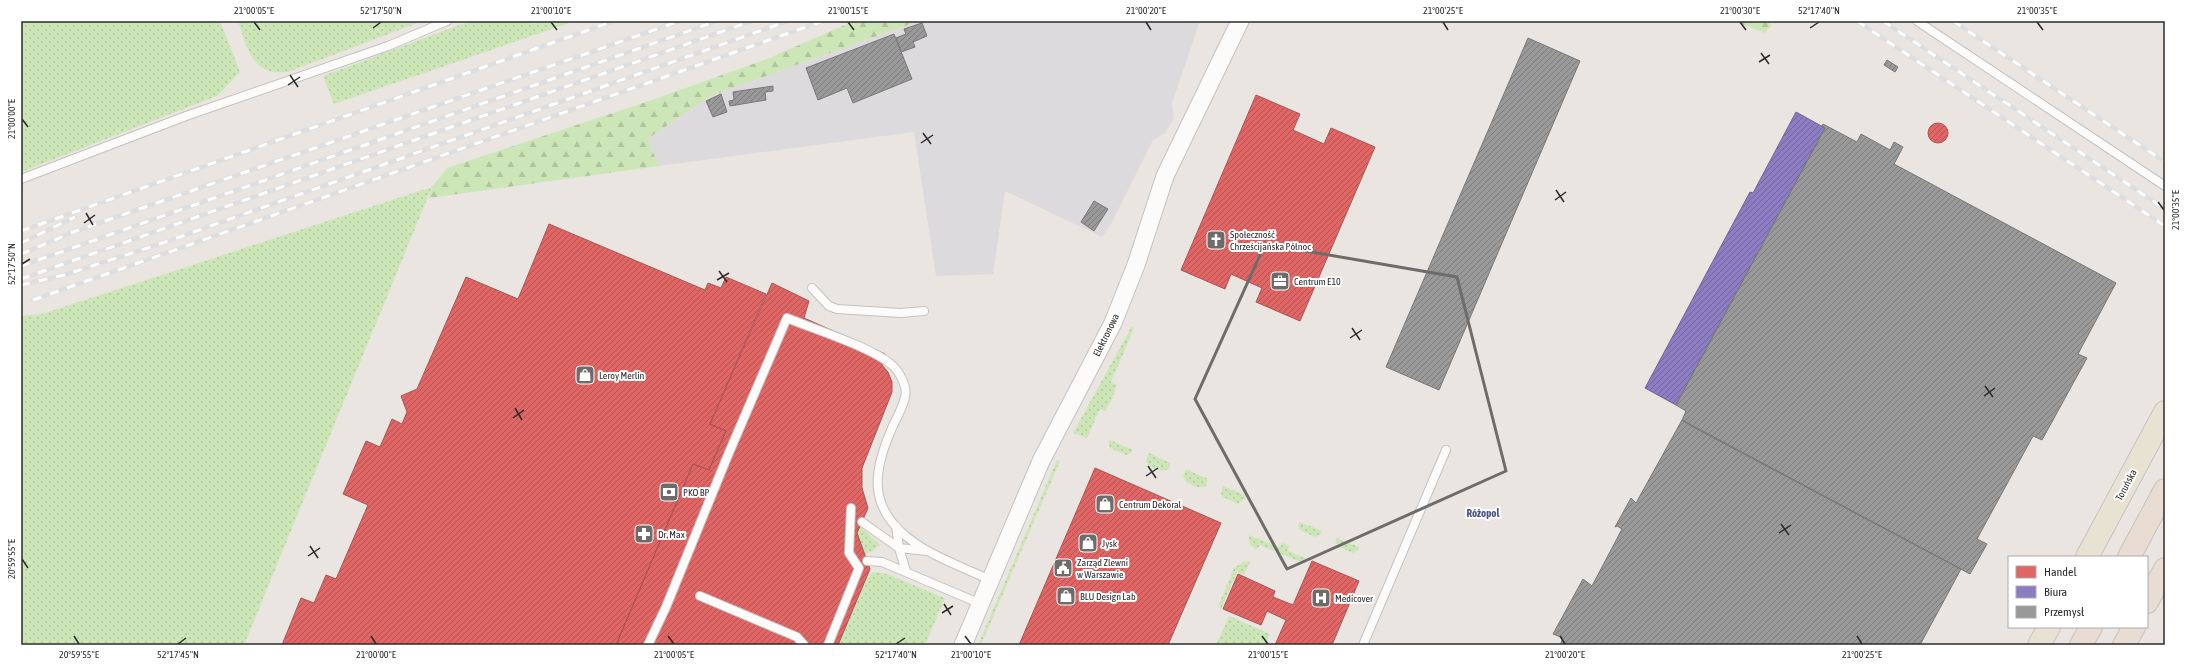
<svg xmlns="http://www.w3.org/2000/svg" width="2186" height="666" font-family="'Asap Condensed',sans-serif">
  <defs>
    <pattern id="grass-dots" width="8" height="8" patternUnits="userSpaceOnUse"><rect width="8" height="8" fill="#cde6b8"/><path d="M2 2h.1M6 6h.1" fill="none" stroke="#b0c59e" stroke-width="1.8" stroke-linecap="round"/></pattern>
    <pattern id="forest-firs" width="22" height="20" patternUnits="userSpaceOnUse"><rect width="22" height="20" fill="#cde6b8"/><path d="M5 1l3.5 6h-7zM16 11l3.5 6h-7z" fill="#b0c59e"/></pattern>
    <pattern id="shops-hatch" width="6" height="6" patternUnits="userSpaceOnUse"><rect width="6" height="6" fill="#e06666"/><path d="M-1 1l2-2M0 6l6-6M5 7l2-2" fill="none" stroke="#b65454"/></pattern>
    <pattern id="offices-hatch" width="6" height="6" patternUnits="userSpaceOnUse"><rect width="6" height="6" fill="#8e7cc3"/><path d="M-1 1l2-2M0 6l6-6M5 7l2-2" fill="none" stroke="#74669f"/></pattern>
    <pattern id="industry-hatch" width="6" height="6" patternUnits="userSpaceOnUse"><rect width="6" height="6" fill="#999"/><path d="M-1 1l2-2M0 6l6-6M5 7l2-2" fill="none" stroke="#7d7d7d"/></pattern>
  </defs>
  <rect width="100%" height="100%" fill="#eae5e1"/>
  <path fill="#dddadd" d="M919,21H1200L1172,103L1174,118L1165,133L1153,140L1111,224L1102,237L1005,191L993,274L936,276L914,132L659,166L647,139L711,96Z"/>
  <path fill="url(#grass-dots)" d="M21,21H220L240,72L217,96L21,172Z
    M238,21H423L288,72C282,72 275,73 269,71C249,65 244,38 238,21Z
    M470,21H531L533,24L542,21H575L334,104L323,76Z
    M432,187L244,645H21V316L42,314Z
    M1132,326L1134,328L1111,382L1117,385L1112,399L1105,411L1100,409L1087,438L1073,433Z
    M1110,440L1133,450L1131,453L1126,455L1110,448L1108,441Z
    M1149,453L1170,463L1169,469C1162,473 1149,468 1146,461Z
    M1057,460L1060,461L981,645H978Z
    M1186,469L1208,479L1206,486C1199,490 1185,484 1183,476Z
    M1223,486L1245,495L1246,497L1238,504L1223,497L1221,493Z
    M1300,522L1322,531L1321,534L1315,537L1300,530L1298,526Z
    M860,526L880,545L873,551L865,554L857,533Z
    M1249,535L1279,547L1282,543L1289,545L1288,551L1305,558L1303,563L1260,545L1256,550L1249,543Z
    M1337,538L1359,547V549L1353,553L1339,547L1335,542Z
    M1245,561L1250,562L1244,575L1237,572L1221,609L1218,607L1234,568Z
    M873,572L884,573L945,598L925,645H838L868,577Z
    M1229,616L1270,634L1265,645H1216Z"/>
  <path fill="url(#forest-firs)" d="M854,21H919L711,96L647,139L659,166L429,198L432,187L447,168L652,100L767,59Z
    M1734,21H1767L1772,25L1765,33Z"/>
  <path fill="url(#shops-hatch)" stroke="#aa5454" d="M1256,95L1300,114L1293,130L1324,144L1331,128L1375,147L1300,321L1256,302L1262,288L1231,274L1225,289L1181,270Z
    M1928 133a10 10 0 1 1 20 0a10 10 0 1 1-20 0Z
    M549,224L705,290L708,283L721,288L726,277L766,294L710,424L726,431L718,449L709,470L693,464L616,645H282L301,598L314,603L326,575L336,579L368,505L343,494L366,441L380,447L392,419L402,424L407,412L401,396L417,389L466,277L518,299Z
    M772,283L809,301L804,318L885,354L882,365L888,372L892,382V392L862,468V488L868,508L857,533L870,569L838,645H616L693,464L709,470L726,431L710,424Z
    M1095,468L1221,523L1168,645H1019Z
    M1312,561L1359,581L1332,645H1275L1286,620L1267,611L1261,625L1223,609L1238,574L1275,591L1273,597L1293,605Z"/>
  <path fill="url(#offices-hatch)" stroke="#706495" d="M1796,112L1825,128L1676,405L1645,388L1750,192L1753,193Z"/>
  <path fill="url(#industry-hatch)" stroke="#787878" d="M922,23L927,36L913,42L915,47L901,52L896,38L906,34L904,29Z
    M894,34L912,79L853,103L847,88L818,100L806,68Z
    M1528,38L1580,61L1439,390L1386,367Z
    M1887,60L1898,67L1895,72L1884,65Z
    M773,86V91L765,92L766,100L730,106L729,101L734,100L733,92Z
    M721,94L727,112L713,117L706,101Z
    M1823,124L1857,142L1861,134L1890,150L1894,142L1903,147L1894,164L2116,283L2078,354L2087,358L2042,440L2033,436L1977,539L1987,544L1970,574L1693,427L1682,420L1686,411L1676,405L1825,128L1822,126Z
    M1094,201L1108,209L1094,231L1081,222Z
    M1682,420L1961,569L1920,645H1560L1563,638L1553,634L1583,579L1592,586L1622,529L1617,526L1615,527L1631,498L1636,503Z"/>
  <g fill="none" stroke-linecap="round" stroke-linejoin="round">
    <g stroke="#c3c2c3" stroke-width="10">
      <path id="lane" d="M1917,21L2165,186
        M21,179L186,116L388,46L447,21
        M812,288L829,306L837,309L901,313L924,311
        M862,522L899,548L927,551
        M896,526L899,548L906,571
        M867,561L882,562L981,604
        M700,596L797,637L804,645
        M648,645L666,607L728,455L787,318C814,329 871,347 892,365C899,371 908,387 905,397C903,408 896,418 892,428C874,469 867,505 907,537C930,556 963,567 990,580
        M828,645L859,568L849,553L851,508
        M1363,645L1446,450"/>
    </g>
    <g stroke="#c3c2c3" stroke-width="19">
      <path id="street" d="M963,645L1041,461L1113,323L1136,265L1165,176L1240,21"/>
    </g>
    <g stroke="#c5c3c2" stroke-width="24">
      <path id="primary" d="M2087,557L2165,412
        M2039,645L2049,627"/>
    </g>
    <g stroke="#c5c3c2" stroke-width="24">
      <path id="highway" d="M2129,557L2165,490
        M2147,602L2165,569
        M2081,645L2091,627
        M2124,645L2134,627"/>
    </g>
    <use href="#lane" stroke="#fcfbfa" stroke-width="8"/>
    <use href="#street" stroke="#fcfbfa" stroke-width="17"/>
    <use href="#primary" stroke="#e8e2d3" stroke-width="22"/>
    <use href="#highway" stroke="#e9dcd3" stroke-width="22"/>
    <g stroke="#dedddf" stroke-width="4.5">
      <path id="rail" d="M1857,21L2165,226
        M1883,21L2165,209
        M1953,21L2165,162
        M21,231L614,21
        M21,243L75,217
        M21,254L76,231L680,21
        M21,266L717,21
        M21,279L752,21
        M21,285L64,275L157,245L788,21
        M33,300L823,21"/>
    </g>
    <use href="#rail" stroke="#fff" stroke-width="3" stroke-dasharray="9" stroke-linecap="butt"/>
  </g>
  <path fill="none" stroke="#6e6c6b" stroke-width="3" stroke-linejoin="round" d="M1265,244L1457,277L1506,471L1287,569L1195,399Z"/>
  <path fill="none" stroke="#2b2b2b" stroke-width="1.5" d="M254,22L260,30M551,22L557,30M848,22L854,30M1146,22L1151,30M1443,22L1448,30M1740,22L1746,30M2037,22L2043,30M373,28L381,22M1810,28L1819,22M1761,53L1769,64M1759,62L1770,55M290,75L298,87M288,85L300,77M22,119L28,127M923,133L931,144M921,143L933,135M1556,190L1564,202M1555,200L1566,192M2158,202L2164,210M86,213L93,225M84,223L95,215M22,264L30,259M719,271L727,282M717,280L729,273M1352,328L1360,340M1350,338L1362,330M1985,386L1993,397M1984,396L1995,388M515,408L522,420M513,418L524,410M1148,466L1156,478M1146,476L1158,468M1781,524L1789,535M1779,533L1791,525M310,546L318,558M308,556L320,548M22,559L28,568M944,604L951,615M942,613L953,606M74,636L79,644M371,636L376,644M668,636L674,644M965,636L971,644M1262,636L1268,644M1560,636L1565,644M1857,636L1862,644M178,644L186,638M896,644L905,638"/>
  <defs>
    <g id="church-square" transform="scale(1)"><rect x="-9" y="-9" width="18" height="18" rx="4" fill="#6e6c6b" stroke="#fff"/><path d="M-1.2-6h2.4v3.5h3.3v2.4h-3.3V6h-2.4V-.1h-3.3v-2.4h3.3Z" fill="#fff"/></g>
    <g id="office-square" transform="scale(1)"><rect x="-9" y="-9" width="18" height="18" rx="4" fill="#6e6c6b" stroke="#fff"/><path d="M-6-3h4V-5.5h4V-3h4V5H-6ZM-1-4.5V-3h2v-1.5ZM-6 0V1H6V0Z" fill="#fff"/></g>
    <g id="shop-square" transform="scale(1)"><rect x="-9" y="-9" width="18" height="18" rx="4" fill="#6e6c6b" stroke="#fff"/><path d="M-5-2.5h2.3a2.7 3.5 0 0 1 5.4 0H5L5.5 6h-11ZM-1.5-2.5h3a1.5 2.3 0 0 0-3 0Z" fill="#fff"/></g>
    <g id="bank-square" transform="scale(1)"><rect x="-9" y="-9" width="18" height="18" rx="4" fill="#6e6c6b" stroke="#fff"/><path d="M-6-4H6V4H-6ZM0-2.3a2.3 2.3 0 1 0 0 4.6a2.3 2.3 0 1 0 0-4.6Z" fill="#fff"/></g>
    <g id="pharmacy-square" transform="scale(1)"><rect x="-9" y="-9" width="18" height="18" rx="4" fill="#6e6c6b" stroke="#fff"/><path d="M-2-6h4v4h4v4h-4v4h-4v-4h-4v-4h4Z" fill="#fff"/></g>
    <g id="civic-square" transform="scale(1)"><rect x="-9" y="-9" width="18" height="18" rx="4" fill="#6e6c6b" stroke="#fff"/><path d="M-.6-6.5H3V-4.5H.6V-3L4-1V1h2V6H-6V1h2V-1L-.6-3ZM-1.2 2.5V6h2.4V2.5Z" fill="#fff"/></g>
    <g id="hospital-square" transform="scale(1)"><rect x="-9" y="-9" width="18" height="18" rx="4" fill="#6e6c6b" stroke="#fff"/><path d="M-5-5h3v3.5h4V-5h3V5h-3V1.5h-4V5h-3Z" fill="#fff"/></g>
  </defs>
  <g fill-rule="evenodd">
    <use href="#church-square" x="1216" y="240"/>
    <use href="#office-square" x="1280" y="281"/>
    <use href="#shop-square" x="585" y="375"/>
    <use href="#bank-square" x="669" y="492"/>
    <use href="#shop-square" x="1105" y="504"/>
    <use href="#pharmacy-square" x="644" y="534"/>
    <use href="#shop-square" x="1088" y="543"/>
    <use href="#civic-square" x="1063" y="568"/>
    <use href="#shop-square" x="1066" y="596"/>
    <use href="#hospital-square" x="1321" y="598"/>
  </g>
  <g text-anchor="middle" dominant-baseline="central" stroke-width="4" stroke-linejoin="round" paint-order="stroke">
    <g font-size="10" fill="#2b2b2b" stroke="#fff" text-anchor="start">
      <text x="1230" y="234">Społeczność<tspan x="1230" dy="12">Chrześcijańska Północ</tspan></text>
      <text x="1294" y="281">Centrum E10</text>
      <text x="599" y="375">Leroy Merlin</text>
      <text x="683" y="492">PKO BP</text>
      <text x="1119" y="504">Centrum Dekoral</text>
      <text x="658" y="534">Dr. Max</text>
      <text x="1102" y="543">Jysk</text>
      <text x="1077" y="562">Zarząd Zlewni<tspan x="1077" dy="12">w Warszawie</tspan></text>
      <text x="1080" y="596">BLU Design Lab</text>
      <text x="1335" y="598">Medicover</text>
    </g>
    <g font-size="10" fill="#2b2b2b" stroke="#fff">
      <text transform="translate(1106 335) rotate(-64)">Elektronowa</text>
      <text transform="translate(2126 485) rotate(-62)">Toruńska</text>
    </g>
    <g font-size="11" font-weight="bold" fill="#49557f" stroke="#fff">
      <text x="1483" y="513">Różopol</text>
    </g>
  </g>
  <rect width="2186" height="666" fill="none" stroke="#ffffff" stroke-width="44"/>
  <rect x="2008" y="556" width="140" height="72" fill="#ffffff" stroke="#aaaaaa"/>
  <rect x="2016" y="566" width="20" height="12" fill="#e06666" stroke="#aaaaaa"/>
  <text x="2044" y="576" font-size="12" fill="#2b2b2b">Handel</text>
  <rect x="2016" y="586" width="20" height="12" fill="#8e7cc3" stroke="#aaaaaa"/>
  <text x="2044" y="596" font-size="12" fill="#2b2b2b">Biura</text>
  <rect x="2016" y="606" width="20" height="12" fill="#999999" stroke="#aaaaaa"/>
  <text x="2044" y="616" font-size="12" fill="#2b2b2b">Przemysł</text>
  <rect x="22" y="22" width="2142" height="622" fill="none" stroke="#2b2b2b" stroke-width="1.5"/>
  <g font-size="10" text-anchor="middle" fill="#2b2b2b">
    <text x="254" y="14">21°00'05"E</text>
    <text x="381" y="14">52°17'50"N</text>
    <text x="551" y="14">21°00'10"E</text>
    <text x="848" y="14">21°00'15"E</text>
    <text x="1146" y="14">21°00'20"E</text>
    <text x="1443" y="14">21°00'25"E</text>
    <text x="1740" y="14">21°00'30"E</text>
    <text x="1819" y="14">52°17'40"N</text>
    <text x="2037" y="14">21°00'35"E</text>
    <text transform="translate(11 119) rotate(-90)" y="4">21°00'00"E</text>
    <text transform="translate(2175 210) rotate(-90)" y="4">21°00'35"E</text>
    <text transform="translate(11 264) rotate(-90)" y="4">52°17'50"N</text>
    <text transform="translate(11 559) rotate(-90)" y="4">20°59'55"E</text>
    <text x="79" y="658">20°59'55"E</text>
    <text x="178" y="658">52°17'45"N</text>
    <text x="376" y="658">21°00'00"E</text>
    <text x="674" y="658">21°00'05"E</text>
    <text x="896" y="658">52°17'40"N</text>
    <text x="971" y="658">21°00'10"E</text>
    <text x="1268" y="658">21°00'15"E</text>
    <text x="1565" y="658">21°00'20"E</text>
    <text x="1862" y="658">21°00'25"E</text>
  </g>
</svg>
